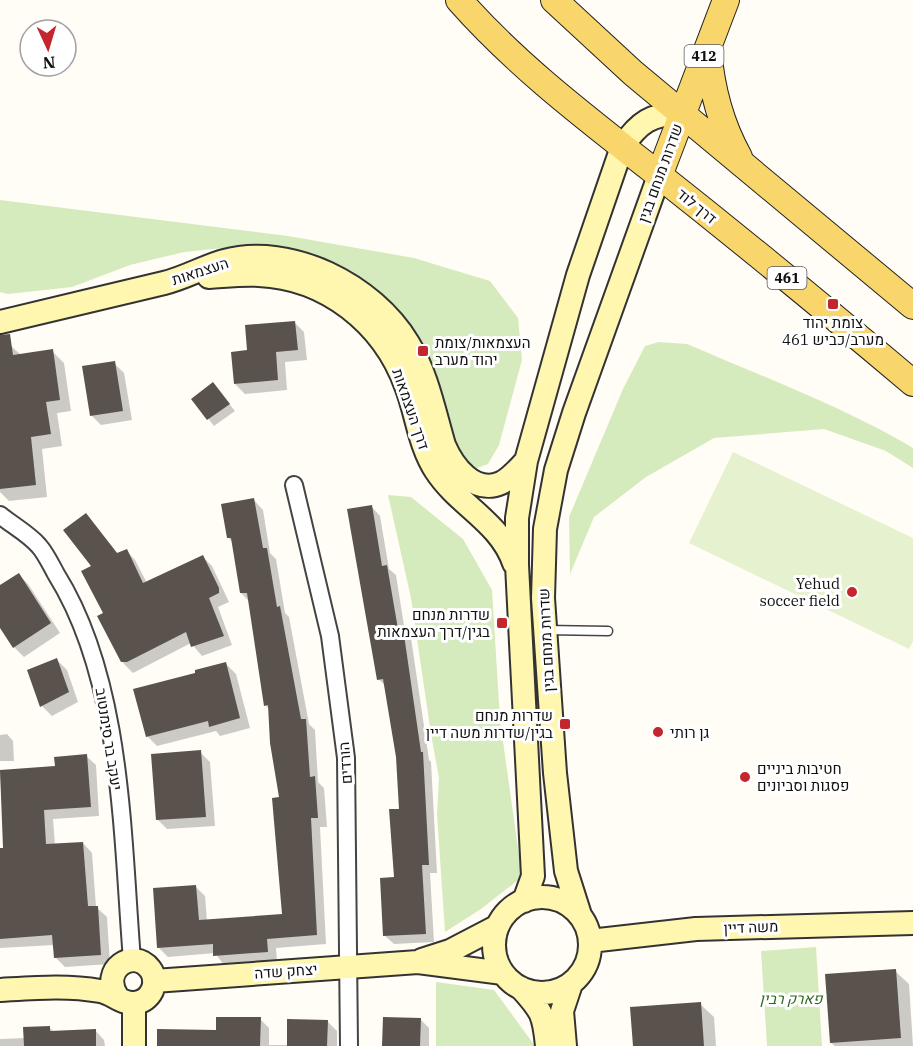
<svg xmlns="http://www.w3.org/2000/svg" width="913" height="1046" font-family="'IBM Plex Serif',Heebo,serif">
  <rect width="100%" height="100%" fill="#fffdf5"/>
  <path fill="#d5ebbd" d="M0,200L288,236L414,258L490,281L518,318L522,360L499,445L488,464L477,468L461,463L452,446L445,401L427,358L409,323L380,294L302,251L244,246L184,252L130,265L72,287L8,294L0,292Z
    M659,342L687,344C761,376 844,407 913,448V468L886,451L824,429L714,438L646,477L594,517L570,574L569,517L623,389L645,346Z
    M388,495L411,497L463,539L492,590L500,720L522,877L481,909L445,932L437,814L439,778L431,734L411,598Z
    M816,947L822,1046H767L761,951Z
    M436,982L494,990L535,1046H436Z"/>
  <path fill="#e6f2cf" d="M733,452L913,538V641L909,649L689,543Z"/>
  <path fill="#0003" d="M294,322L304,332L307,360L285,362L287,390L245,394L235,384L249,352Z
    M10,345L21,355L52,351L64,363L71,411L57,413L62,446L42,449L47,497L9,501L0,492V346Z
    M114,363L124,373L132,420L101,425L91,415Z
    M213,384L235,411L214,426L193,399Z
    M254,500L263,510L270,553L276,559L285,613L289,617L309,724L315,730L318,782L324,788L327,827H320L326,944L276,948L277,961L224,965L215,953L168,957L158,947L196,887L205,896L207,921L283,915L281,798L269,709L265,705L250,602L241,593L233,543L228,537Z
    M372,507L380,516L389,569L396,575L405,632L411,638L429,760L431,762L437,873H430L434,942L394,944L385,936L395,879L400,810L397,757L386,686L378,679Z
    M86,515L118,554L126,550L135,560L147,583L203,557L212,566L229,602L218,607L232,645L202,656L191,643L133,673L124,664L99,617L105,614L94,566Z
    M18,574L28,584L60,633L24,657L14,647L0,625V586Z
    M57,660L67,670L78,702L52,716L42,706Z
    M226,664L236,674L250,728L220,736L216,731L157,746L147,736L197,674Z
    M7,734L13,741L14,761H0V735Z
    M200,752L210,762L215,826L167,829L157,819Z
    M86,756L96,765L99,816L53,819L55,845L83,843L92,853L96,907L107,917L110,964L65,967L55,957L54,945L0,948V849H5L0,771L57,767Z
    M895,971L909,984L913,1046H835L831,1043Z
    M700,1004L714,1017L716,1046H634Z
    M260,1019L269,1028V1045H288L327,1021L337,1031V1046H158L218,1032Z
    M420,1019L429,1028V1046H384Z
    M49,1027L54,1032L95,1030L104,1040L105,1046H0V1039L25,1038Z"/>
  <path fill="#5a524d" d="M295,321L298,350L276,352L278,380L234,384L231,352L247,350L245,325Z
    M10,334L13,355L53,349L60,400L46,402L51,434L31,437L36,485L0,489V335Z
    M115,361L123,411L90,416L82,366Z
    M213,382L230,404L207,420L191,399Z
    M254,498L263,548H267L277,607L280,606L301,719H306L310,777L315,776L318,818H311L317,935L267,939L268,952L213,956V944L157,948L153,888L196,885L199,920L282,914L272,798L279,797L270,743L268,705L264,706L247,593H240L231,538H227L221,504Z
    M372,505L382,566L387,565L398,629L403,628L421,752H423L429,865H422L426,934L383,936L380,878L394,877L389,809H399L396,757L383,679L377,680L347,509Z
    M86,513L117,553L127,549L143,583L203,555L219,588V593L209,598L224,636L191,647L186,632L127,662H121L97,616L103,613L81,571L91,566L63,530Z
    M19,573L51,623L13,648L0,628V585Z
    M57,658L69,692L40,707L27,670Z
    M226,662L240,718L209,727L208,721L146,737L133,689L195,673V670Z
    M201,750L206,817L156,820L151,754Z
    M87,754L91,807L44,810L46,844L83,842L88,906H98L101,955L54,958L52,935L0,939V848H3L0,770L55,766L54,757Z
    M896,969L901,1038L830,1043L825,974Z
    M701,1002L704,1046H633L630,1007Z
    M216,1017H261L260,1046H157V1029L216,1030Z
    M383,1017L421,1018L420,1046H382Z
    M287,1019L328,1020L327,1046H287Z
    M50,1026V1031L96,1029V1046H24L23,1027Z"/>
  <g fill="none" stroke-linecap="round" stroke-linejoin="round">
    <g stroke="#444" stroke-width="11">
      <path id="lane" d="M545,630L608,631"/>
    </g>
    <g stroke="#444" stroke-width="20">
      <path id="street" d="M294,485L330,636L346,758L349,1046
        M0,515C12,525 29,534 39,546C46,554 51,565 56,574C123,681 122,837 132,960"/>
    </g>
    <g stroke="#333" stroke-width="26">
      <path id="secondary" d="M209,277C226,276 242,274 259,275C326,278 383,323 406,386C417,414 419,445 436,471C459,506 500,522 514,563
        M0,322C55,309 109,296 164,283C185,278 203,267 224,261C291,243 373,285 408,343C427,374 434,411 444,445C453,466 474,495 501,483C511,478 518,469 526,461
        M494 945a48 48 0 1 1 96 0a48 48 0 1 1-96 0Z
        M524,901L533,876L517,565V518L526,461L578,275L622,147C639,122 651,114 682,113
        M580,915L566,871L555,773L543,598L545,529L556,470L574,413L659,176
        M590,941L696,929L913,923
        M422,960L450,951L498,926
        M154,981L418,962L503,973
        M521,988C542,1011 544,1015 547,1046
        M0,990C34,988 67,985 100,991C112,993 122,1004 134,1003C151,1002 160,982 150,969C133,947 100,970 117,996
        M134,1003V1046
        M565,1046L562,1011L571,984"/>
    </g>
    <g stroke="#222" stroke-width="28">
      <path id="primary" d="M459,0C518,67 590,121 660,176C746,244 830,313 913,383
        M554,0L633,73L913,306
        M708,49C711,86 721,125 739,157
        M659,176L726,0"/>
    </g>
    <use href="#lane" stroke="#fff" stroke-width="8"/>
    <use href="#street" stroke="#fff" stroke-width="16"/>
    <use href="#secondary" stroke="#fff6b0" stroke-width="22"/>
    <use href="#primary" stroke="#f9d66b" stroke-width="26"/>
  </g>
  <g fill="#c4262e" stroke="#fff" stroke-width="2">
    <rect x="827" y="298" width="12" height="12" rx="3"/>
    <rect x="417" y="345" width="12" height="12" rx="3"/>
    <circle cx="852" cy="592" r="6"/>
    <rect x="496" y="617" width="12" height="12" rx="3"/>
    <rect x="559" y="718" width="12" height="12" rx="3"/>
    <circle cx="658" cy="732" r="6"/>
    <circle cx="745" cy="777" r="6"/>
  </g>
  <g text-anchor="middle" dominant-baseline="central" stroke-width="6" stroke-linejoin="round" paint-order="stroke">
    <g fill="#fff" stroke="#585858" stroke-width="1.5">
      <rect x="684.5" y="45" width="39" height="22" rx="4.5"/>
      <rect x="767.5" y="267" width="39" height="22" rx="4.5"/>
    </g>
    <g font-size="14" font-weight="bold" fill="#111">
      <text x="704" y="56">412</text>
      <text x="787" y="278">461</text>
    </g>
    <g font-size="15" fill="#111" stroke="#fff">
      <text transform="translate(660 173) rotate(-70)">שדרות מנחם בגין</text>
      <text transform="translate(697 206) rotate(39)">דרך לוד</text>
      <text transform="translate(200 271) rotate(-18)">העצמאות</text>
      <text transform="translate(411 409) rotate(71)">דרך העצמאות</text>
      <text transform="translate(546 640) rotate(-93)">שדרות מנחם בגין</text>
      <text transform="translate(109 739) rotate(81)">יעקב בר סימנטוב</text>
      <text transform="translate(345 763) rotate(-94)">הורדים</text>
      <text transform="translate(751 927) rotate(-2)">משה דיין</text>
      <text transform="translate(286 971) rotate(-4)">יצחק שדה</text>
    </g>
    <g font-size="15" fill="#111" stroke="#fff" text-anchor="start">
      <text x="833" y="322" text-anchor="middle">צומת יהוד<tspan x="833" dy="17">מערב/כביש 461</tspan></text>
      <text x="435" y="342">העצמאות/צומת<tspan x="435" dy="17">יהוד מערב</tspan></text>
      <text x="840" y="583" text-anchor="end">Yehud<tspan x="840" dy="17">soccer field</tspan></text>
      <text x="490" y="614" text-anchor="end">שדרות מנחם<tspan x="490" dy="17">בגין/דרך העצמאות</tspan></text>
      <text x="553" y="715" text-anchor="end">שדרות מנחם<tspan x="553" dy="17">בגין/שדרות משה דיין</tspan></text>
      <text x="670" y="732">גן רותי</text>
      <text x="757" y="768">חטיבות ביניים<tspan x="757" dy="17">פסגות וסביונים</tspan></text>
    </g>
    <g font-size="15" font-style="italic" fill="#2f6b1f" stroke="#fff">
      <text x="791" y="998">פארק רבין</text>
    </g>
  </g>
  <g transform="translate(48 48) rotate(176)"><circle r="28" fill="#ffffff" stroke="#a0a0a0" stroke-width="1.5"/>
  <path d="M0-4.5L10 22L0 15L-10 22Z" fill="#c4262e"/>
  <text y="-9" font-size="16" font-weight="bold" text-anchor="middle" fill="#111111">N</text>
  </g>
</svg>
